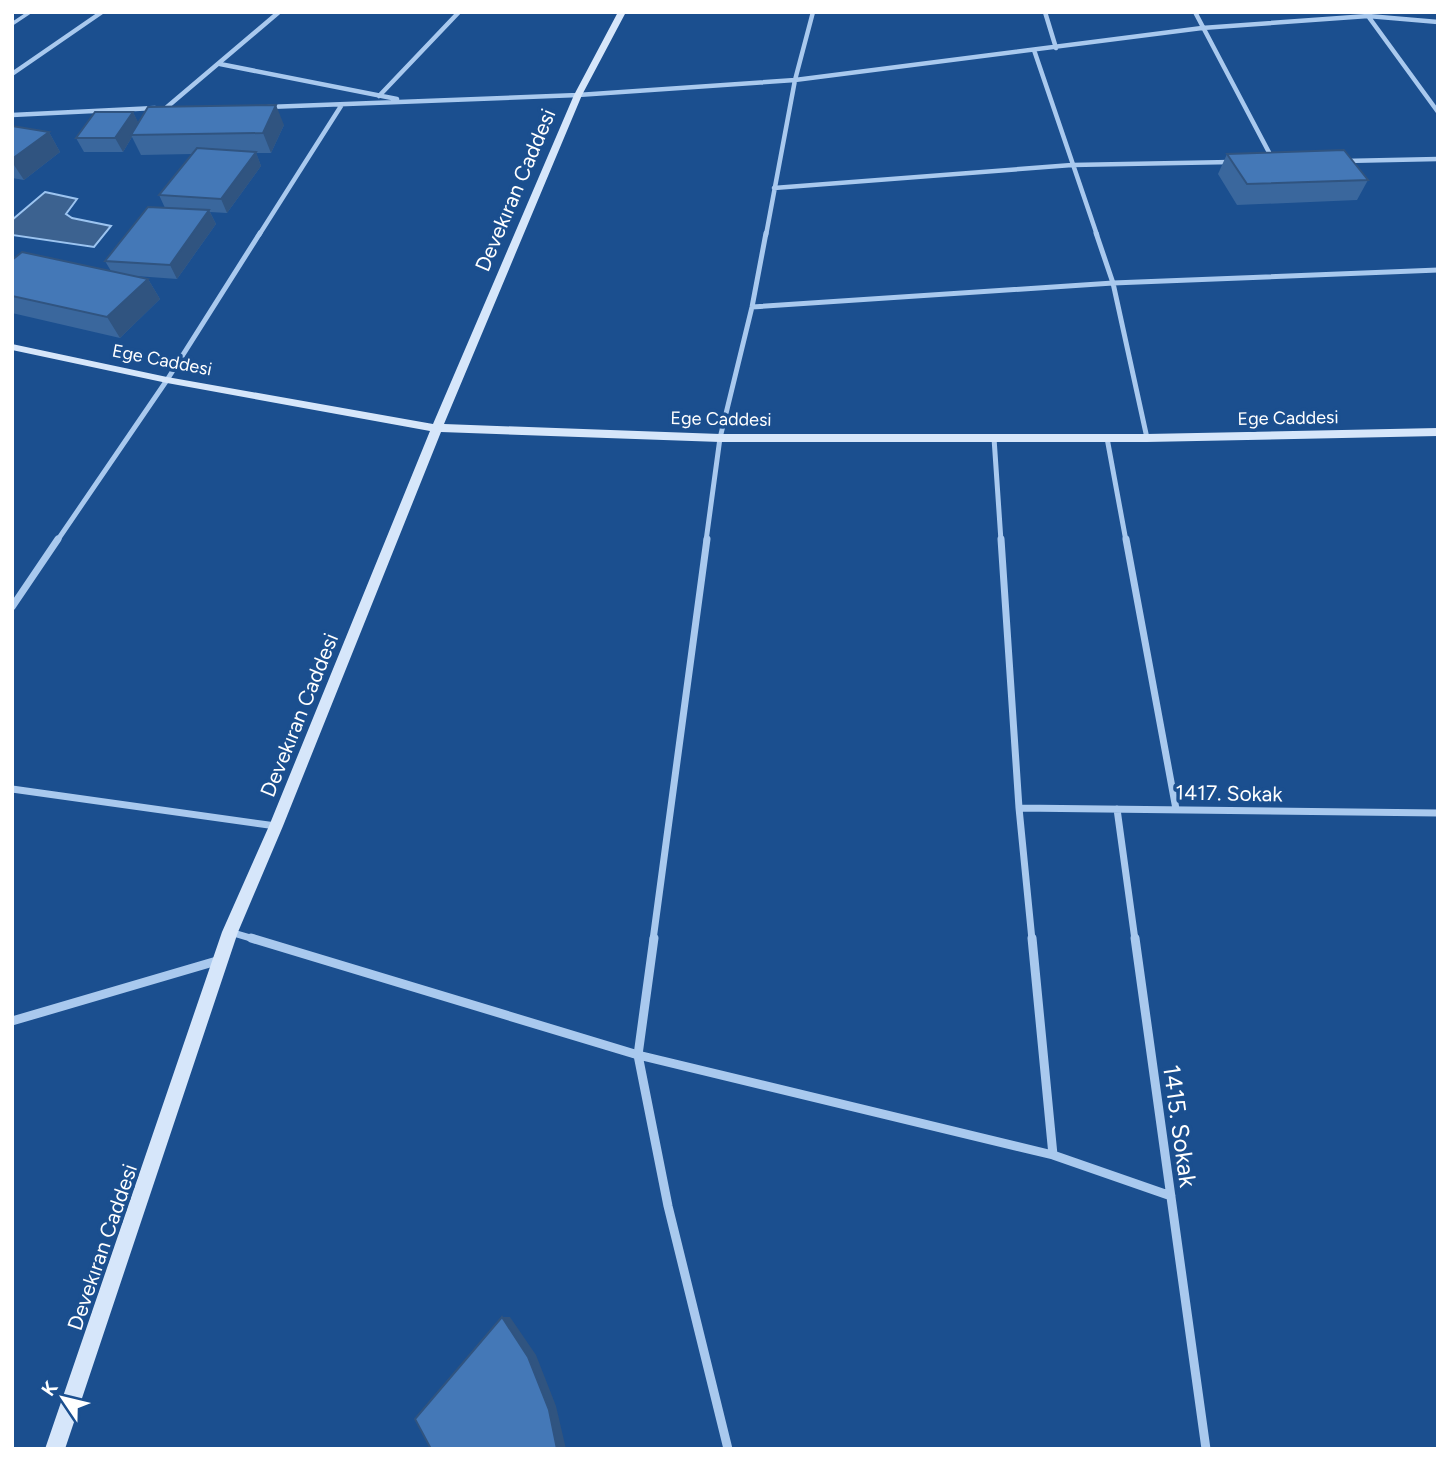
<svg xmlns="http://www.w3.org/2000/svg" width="1450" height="1461" font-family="Figtree,sans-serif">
  <rect width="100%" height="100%" fill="#1b4f8f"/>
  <path fill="#3c6290" stroke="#9cc4f0" stroke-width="2" d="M45,192L77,199L66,214L72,218L111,226L94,247L12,235V220Z"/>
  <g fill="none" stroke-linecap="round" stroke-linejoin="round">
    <path stroke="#a9c9ee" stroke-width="3.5" d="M12,24L30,12"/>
    <path stroke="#a9c9ee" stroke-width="4.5" d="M1045,12L1056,48
      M1195,12L1273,160
      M1368,16L1438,112
      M1034,50L1097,235
      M220,64L397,99
      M12,74L102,12
      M379,96L459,12
      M167,107L279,12
      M268,107L578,95L795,80L1202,28L1368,16L1438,22
      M12,115L155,108
      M1344,161L1438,159
      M774,188L1072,165L1231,162
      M259,235L341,106
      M766,235L795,80L813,12"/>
    <path stroke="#a9c9ee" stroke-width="5" d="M1096,233L1113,283L1147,438
      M752,307L1113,283L1438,270
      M994,438L1001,541
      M1107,438L1126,541
      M57,541L167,380L260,233
      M706,541L720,438L752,307L766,233"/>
    <path stroke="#a9c9ee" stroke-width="7" d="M1001,539L1019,808L1032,940
      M1126,539L1176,809
      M12,607L58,539
      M12,789L276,826
      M1019,808L1438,813
      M1117,809L1135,940
      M230,932L257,940
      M653,940L707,539"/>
    <path stroke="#a9c9ee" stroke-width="9" d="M251,938L638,1055L654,938
      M1135,938L1206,1449
      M12,1021L220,960
      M1053,1155L1171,1196
      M728,1449L668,1206L638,1055L1053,1155L1032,938"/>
    <path fill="#d6e6fa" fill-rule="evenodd" d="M618,12H626L582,95L444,424L720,434H1147L1438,428V436L1147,442H720L441,432L283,826L238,932L65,1449H45L222,932L269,826L430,431L167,383L12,350V344L167,377L433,424L574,95Z"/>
  </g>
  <path fill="#3a679d" d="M133,112L138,123L284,125L271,153H256L261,166L227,213L210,212L216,224L177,279L136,276L148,279L160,299L120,338L12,313V253L15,258L111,271L105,261L165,208L159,195L192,154L141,155L132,137L123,152H84L76,138Z
    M12,126L49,132L60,152L24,180L12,178Z
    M1227,154L1368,180L1357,200L1237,205L1218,174Z"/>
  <path fill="#305480" d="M276,105L284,125L271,153L263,133Z
    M133,112L140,126L131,135L132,137L123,152L115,138Z
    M49,132L60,152L24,180L12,162V159Z
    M256,152L261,166L227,213L221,199Z
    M209,210L216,224L177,279L170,265Z
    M148,279L160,299L120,338L107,317Z
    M502,1317H510L536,1355L556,1406L566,1449H557Z"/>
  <path fill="#4478b7" stroke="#305480" stroke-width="2" d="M276,105L263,133L131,135L148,107Z
    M95,112H133L115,138H76Z
    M12,126L49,132L12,159Z
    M197,148L256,152L221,199L159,195Z
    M1344,150L1368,180L1247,184L1227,154Z
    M148,207L209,210L170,265L105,261Z
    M22,252L148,279L107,317L12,296V260Z
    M502,1317L528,1357L549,1410L557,1449H431L415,1419Z"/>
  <g text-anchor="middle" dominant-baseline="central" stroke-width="7" stroke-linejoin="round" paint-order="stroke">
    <g font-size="18" fill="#fff" stroke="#1b4f8f">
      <text transform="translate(162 360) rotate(11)">Ege Caddesi</text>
      <text transform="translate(1288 418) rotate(-1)">Ege Caddesi</text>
      <text transform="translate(721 419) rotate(1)">Ege Caddesi</text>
    </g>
    <g font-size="21" fill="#fff" stroke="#1b4f8f">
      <text transform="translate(515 190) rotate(-67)">Devekıran Caddesi</text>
      <text transform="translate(299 715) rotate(-68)">Devekıran Caddesi</text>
      <text transform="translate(1229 793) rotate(1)">1417. Sokak</text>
      <text transform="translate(102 1247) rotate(-71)">Devekıran Caddesi</text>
    </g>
    <g font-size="24" fill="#fff" stroke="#1b4f8f">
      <text transform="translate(1180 1126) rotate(82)">1415. Sokak</text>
    </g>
  </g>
  <rect width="1450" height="1461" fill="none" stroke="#ffffff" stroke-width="28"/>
  <g transform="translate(63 1398) rotate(305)" stroke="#1b4f8f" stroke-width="5" paint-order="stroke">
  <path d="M0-5L12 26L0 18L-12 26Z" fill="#ffffff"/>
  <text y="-10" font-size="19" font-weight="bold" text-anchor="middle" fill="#ffffff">K</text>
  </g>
</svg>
